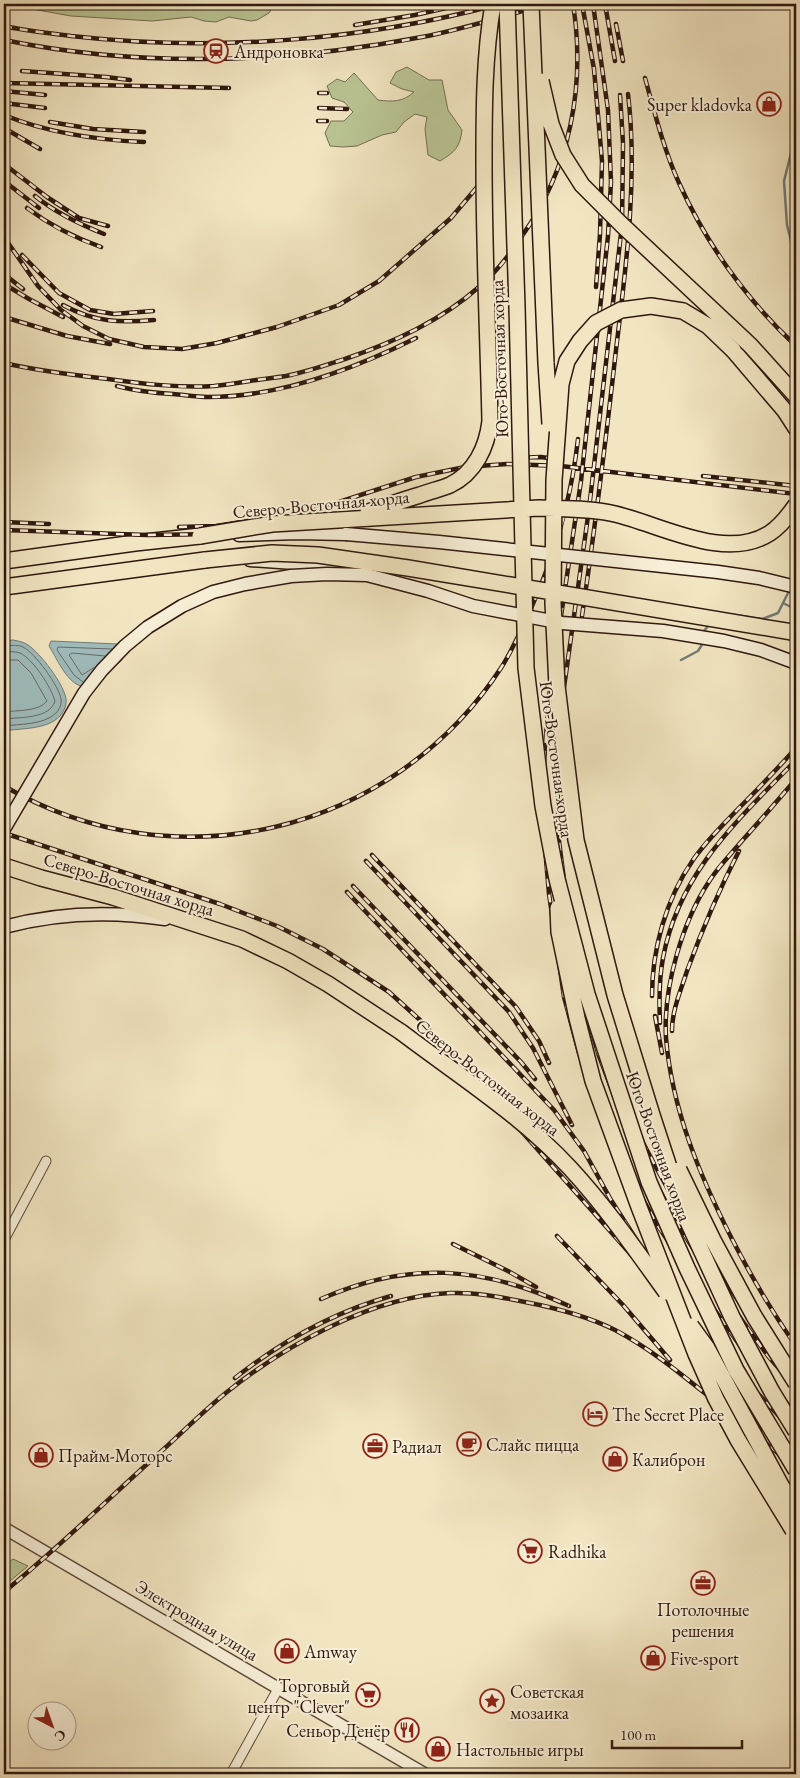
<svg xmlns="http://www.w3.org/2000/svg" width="800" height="1778" font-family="'EB Garamond',serif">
  <rect width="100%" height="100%" fill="#f2e6c2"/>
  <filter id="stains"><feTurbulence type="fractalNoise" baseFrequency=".004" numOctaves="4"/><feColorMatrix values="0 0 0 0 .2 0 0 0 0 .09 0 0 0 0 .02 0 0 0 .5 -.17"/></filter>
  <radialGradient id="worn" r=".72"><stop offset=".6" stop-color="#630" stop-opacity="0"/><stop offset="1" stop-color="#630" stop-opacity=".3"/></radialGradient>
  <path fill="#bac594" stroke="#746e52" d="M4,4H296L274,5L269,13L257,20L251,21L229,17L216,22L204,21L191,17L152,21L71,16Z
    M407,67L429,80H442L448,110L462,130C460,147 455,152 440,161L428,155L425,129L427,117L415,114L404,122L396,132L382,135L357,146L343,147L330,146L325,133L331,121H344L353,112L344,102L332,98L327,86L337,79L345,82L354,73L378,100C393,102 403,102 414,92L402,89L390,83L396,72Z
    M13,1559L28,1566L4,1586V1566Z"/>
  <path fill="#9fbdbd" stroke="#727b77" d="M13,640C18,641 24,642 28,645C40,653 64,684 66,699C67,705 64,711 60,716C47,730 21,728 4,731V641Z
    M51,641L118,644L123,648L124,656L121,661L89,686C70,691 58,660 49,646Z"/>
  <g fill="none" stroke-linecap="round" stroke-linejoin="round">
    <path stroke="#676a66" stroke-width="1" d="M4,646C10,646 16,644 23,647C35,653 59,686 61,699C62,704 59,710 56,713C44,725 19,724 4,726
      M4,652C9,652 15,651 20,653C33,659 51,687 55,701C50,719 20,717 4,719
      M4,660H18L31,673L47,701C39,712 16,710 4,712
      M95,667L82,675L69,655L72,653L105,656
      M83,682L74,675L57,650L58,647L112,649"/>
    <path stroke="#727b77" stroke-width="2.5" d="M796,133L784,181L787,225L796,261
      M792,583L796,573
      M783,603L791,607
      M728,614L762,619L778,613L789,591
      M702,633L710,624
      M681,660L698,651L703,643"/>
    <g stroke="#604c3c" stroke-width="11">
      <path id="minor" d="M4,1240L46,1161
        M231,1774L278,1689"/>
    </g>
    <g stroke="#604c3c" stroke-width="14">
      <path id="tertiary" d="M4,1528L425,1774"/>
    </g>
    <g stroke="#2f180f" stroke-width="15">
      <path id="secondary" d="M239,535L297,533L346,534
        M250,560L309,564L344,571
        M4,927C56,913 111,911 165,919"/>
    </g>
    <g stroke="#2f180f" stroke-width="18">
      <path id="primary" d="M733,350L785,411L796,428
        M4,561L135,543L200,536
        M4,587L205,560
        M4,866L41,878L113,897L242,939L288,961L328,984L401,1032"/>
    </g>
    <use href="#minor" stroke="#f7efd7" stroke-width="9"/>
    <use href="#tertiary" stroke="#f7efd7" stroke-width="11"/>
    <use href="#secondary" stroke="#f7efd7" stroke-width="12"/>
    <use href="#primary" stroke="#f2e6c2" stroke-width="15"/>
    <g stroke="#2f180f" stroke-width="4.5">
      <path id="rail" d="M582,4L594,69L602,161L600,234L596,287
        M593,4L608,110L611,182L608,236L581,481L549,697L543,776L544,836L549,894L564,997L579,1053L603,1118L627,1171L658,1226L704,1295L756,1368L796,1414
        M605,4L615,61
        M616,24L623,61
        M355,25L415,15L464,4
        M4,26C26,31 49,33 71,36C214,52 362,41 500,4
        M4,40C141,68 285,63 422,37C464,29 505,16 546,4
        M22,71L106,77L130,80
        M645,78C655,114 664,150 679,183C707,245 747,300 796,346
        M4,83L229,88
        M4,91L45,95
        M319,93H327
        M620,95L623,143L622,225L589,509L560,716L557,774L559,841L570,926L583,1002L599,1056L622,1117L675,1220L717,1286L768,1356L796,1388
        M4,103L45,108
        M319,108L347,109
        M4,115C48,133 97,140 144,142
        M318,121H327
        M50,122L93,129L144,132
        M4,128L40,149
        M4,164L47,197L79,218L108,226
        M4,181L39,208
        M35,196C56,213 79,224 104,234
        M27,208C51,226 73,237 101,247
        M4,237L38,286L61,310L83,326L109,339L144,347L182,349L217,343L277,327L339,305L379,281L451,218L478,186
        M22,255L59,293L90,310L114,314L153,311
        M4,274L23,289
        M4,284L29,299L63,317
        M63,305C94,322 119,323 154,320
        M4,317L67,336L110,344
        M4,363C38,371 73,375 108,379C144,384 178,388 214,386C226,385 238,383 250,381C262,379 274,378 286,376C306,372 326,365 345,359C394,342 441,321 480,286C497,272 510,254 522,236C570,168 586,86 573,4
        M117,386C136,391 154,393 173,394C185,395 196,397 208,397C280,397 352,370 416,338
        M514,458L541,457L562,460
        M703,476L796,486
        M4,522L49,524
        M179,527L216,526L248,521
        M4,530L147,535L218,534L274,523L416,477L465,467L507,464L561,466L796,494
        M582,616C595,527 606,439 616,350C626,267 638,177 628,94
        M796,779C778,800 760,821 741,842C731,854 719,866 710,880C682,922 663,988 666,1038C672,1110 700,1176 732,1239C751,1276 772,1312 796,1346
        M4,786C175,886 392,834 501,668C512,651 520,632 529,613C555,556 571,501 578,439
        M565,797L566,732
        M4,833L220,904L277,926L323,949L389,992L420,1020L508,1116L697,1329L796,1434
        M372,855L516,1007L539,1041L549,1063
        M366,861L509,1012L533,1048L572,1125
        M353,886L521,1062L535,1079
        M347,892L554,1110L584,1151L611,1200L643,1250L656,1277
        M583,961C593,1011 607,1059 626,1107C635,1129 647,1150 658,1171C696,1242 741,1312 796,1371
        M652,996C652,949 666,899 693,860C706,841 723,825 738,809C758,789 777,769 796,748
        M655,1016L662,1053
        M660,1023C659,1001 659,979 663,958C679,872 738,820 796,760
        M672,1031C672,1010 681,990 687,971C702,930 719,890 739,851
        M557,1236L623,1305L670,1360
        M453,1244L508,1271L536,1287
        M321,1299C409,1260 483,1266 569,1306
        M235,1378C282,1341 334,1312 391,1296
        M4,1592C57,1549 106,1501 156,1456C180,1435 202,1412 227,1392C286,1345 373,1296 450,1293C475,1292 500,1297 525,1302C556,1308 587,1316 615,1330C651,1349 681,1374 712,1399C740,1422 768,1445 796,1468"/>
    </g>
    <use href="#rail" stroke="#f7efd7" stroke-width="2.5" stroke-dasharray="8" stroke-linecap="butt"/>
    <g stroke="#2f180f" stroke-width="15" stroke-linecap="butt">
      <path id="secondary-bridge" d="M346,534L439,542L718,572L759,578L796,587
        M4,829L84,693L102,670L125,646L148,627L182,606L213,592L245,584L291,576L327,574L367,575L428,591L473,606L562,623L663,631L724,641L761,650L796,663"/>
    </g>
    <g stroke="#2f180f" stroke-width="18" stroke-linecap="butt">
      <path id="primary-bridge" d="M507,4L517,307L526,668L543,806L557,879L587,994L649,1182L687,1268L736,1370L796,1470
        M531,4L546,363L550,424
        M541,81L551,124L563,155L582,185L622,225L750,345L796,396
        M733,350L708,326L683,311L651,306L621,310L596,323L580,341L567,361L561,384L554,480L553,603L557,686L576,840L615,995L652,1115L684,1213L732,1317L772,1392L796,1431
        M368,512C386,506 403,500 420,495C430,491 441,489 450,485C475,473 487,447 490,421C488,335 484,249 484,163C484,110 484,56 493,4
        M200,536L272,524L539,508C564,509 591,508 615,514C662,525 725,562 770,533C781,526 789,515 796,505
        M205,560L272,553L318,555L408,568L792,632
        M558,908L559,932L577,1018L593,1081L639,1207L696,1354L716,1399L738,1440L793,1530
        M401,1032C458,1075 522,1116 570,1168C606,1207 635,1249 666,1292
        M679,1170L713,1240L754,1316L796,1383
        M691,1326L707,1348L782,1487L796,1507"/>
    </g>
    <use href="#secondary-bridge" stroke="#f7efd7" stroke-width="12"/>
    <use href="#primary-bridge" stroke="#f2e6c2" stroke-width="15"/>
  </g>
  <defs>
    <g id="station-ring" transform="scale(1.25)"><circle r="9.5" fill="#f7efd7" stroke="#8f2418" stroke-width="1.5"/><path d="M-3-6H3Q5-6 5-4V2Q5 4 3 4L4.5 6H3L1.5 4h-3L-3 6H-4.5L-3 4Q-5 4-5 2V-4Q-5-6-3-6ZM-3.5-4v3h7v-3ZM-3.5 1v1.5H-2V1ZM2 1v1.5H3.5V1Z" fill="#8f2418"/></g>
    <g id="shop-ring" transform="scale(1.25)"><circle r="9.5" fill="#f7efd7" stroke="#8f2418" stroke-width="1.5"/><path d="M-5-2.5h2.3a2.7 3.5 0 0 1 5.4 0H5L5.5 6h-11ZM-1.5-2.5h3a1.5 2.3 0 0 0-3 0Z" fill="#8f2418"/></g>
    <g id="hotel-ring" transform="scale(1.25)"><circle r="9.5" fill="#f7efd7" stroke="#8f2418" stroke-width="1.5"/><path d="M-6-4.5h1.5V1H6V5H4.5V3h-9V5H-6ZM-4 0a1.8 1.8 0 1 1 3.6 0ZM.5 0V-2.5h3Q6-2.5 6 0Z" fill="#8f2418"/></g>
    <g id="cafe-ring" transform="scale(1.25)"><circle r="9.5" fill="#f7efd7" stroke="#8f2418" stroke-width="1.5"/><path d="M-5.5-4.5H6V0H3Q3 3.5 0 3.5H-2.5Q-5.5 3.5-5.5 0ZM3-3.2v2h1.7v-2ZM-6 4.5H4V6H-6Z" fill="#8f2418"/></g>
    <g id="office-ring" transform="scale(1.25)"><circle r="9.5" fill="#f7efd7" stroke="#8f2418" stroke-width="1.5"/><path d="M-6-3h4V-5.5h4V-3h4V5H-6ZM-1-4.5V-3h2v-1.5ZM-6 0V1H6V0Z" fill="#8f2418"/></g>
    <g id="supermarket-ring" transform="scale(1.25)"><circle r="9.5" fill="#f7efd7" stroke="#8f2418" stroke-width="1.5"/><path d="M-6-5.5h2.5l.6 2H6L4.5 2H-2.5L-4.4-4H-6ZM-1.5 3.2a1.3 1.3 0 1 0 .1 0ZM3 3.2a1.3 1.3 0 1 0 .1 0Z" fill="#8f2418"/></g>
    <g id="sight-ring" transform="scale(1.25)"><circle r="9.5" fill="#f7efd7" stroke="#8f2418" stroke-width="1.5"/><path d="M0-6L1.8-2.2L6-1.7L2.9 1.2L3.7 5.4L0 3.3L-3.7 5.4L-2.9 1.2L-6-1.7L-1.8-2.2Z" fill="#8f2418"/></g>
    <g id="restaurant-ring" transform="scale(1.25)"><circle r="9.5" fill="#f7efd7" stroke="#8f2418" stroke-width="1.5"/><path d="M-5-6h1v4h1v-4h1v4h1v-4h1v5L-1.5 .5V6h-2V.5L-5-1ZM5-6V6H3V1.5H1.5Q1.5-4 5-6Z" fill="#8f2418"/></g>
  </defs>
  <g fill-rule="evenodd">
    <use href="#station-ring" x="216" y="51"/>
    <use href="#shop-ring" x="769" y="104"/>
    <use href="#hotel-ring" x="595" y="1414"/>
    <use href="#cafe-ring" x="469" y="1444"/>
    <use href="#office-ring" x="375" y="1446"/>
    <use href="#shop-ring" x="41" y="1455"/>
    <use href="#shop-ring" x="615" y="1459"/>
    <use href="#supermarket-ring" x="530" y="1551"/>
    <use href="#office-ring" x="703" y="1583"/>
    <use href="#shop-ring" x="287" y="1651"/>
    <use href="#shop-ring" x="653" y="1658"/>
    <use href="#supermarket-ring" x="368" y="1695"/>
    <use href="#sight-ring" x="492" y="1701"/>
    <use href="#restaurant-ring" x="407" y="1730"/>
    <use href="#shop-ring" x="438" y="1749"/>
  </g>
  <g text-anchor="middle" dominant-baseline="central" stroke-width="4" stroke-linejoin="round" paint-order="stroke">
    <g font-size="18" fill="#2f180f" stroke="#f7efd7" text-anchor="start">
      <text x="234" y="51">Андроновка</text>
      <text x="752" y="104" text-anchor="end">Super kladovka</text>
      <text x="612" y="1414">The Secret Place</text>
      <text x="486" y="1444">Слайс пицца</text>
      <text x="392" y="1446">Радиал</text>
      <text x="58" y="1455">Прайм-Моторс</text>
      <text x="632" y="1459">Калиброн</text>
      <text x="548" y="1551">Radhika</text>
      <text x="703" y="1609" text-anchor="middle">Потолочные<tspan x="703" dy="21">решения</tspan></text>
      <text x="304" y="1651">Amway</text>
      <text x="670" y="1658">Five-sport</text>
      <text x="350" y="1685" text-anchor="end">Торговый<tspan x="350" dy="21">центр "Clever"</tspan></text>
      <text x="510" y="1691">Советская<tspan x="510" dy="21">мозаика</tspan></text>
      <text x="390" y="1730" text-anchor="end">Сеньор Денёр</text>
      <text x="456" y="1749">Настольные игры</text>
    </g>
    <g font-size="18" fill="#2f180f" stroke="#f7efd7">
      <text transform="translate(499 359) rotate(-92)">Юго-Восточная хорда</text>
      <text transform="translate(321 504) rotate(-5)">Северо-Восточная хорда</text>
      <text transform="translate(557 759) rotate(82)">Юго-Восточная хорда</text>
      <text transform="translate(129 884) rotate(17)">Северо-Восточная хорда</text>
      <text transform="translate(488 1077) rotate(38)">Северо-Восточная хорда</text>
      <text transform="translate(659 1146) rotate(70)">Юго-Восточная хорда</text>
      <text transform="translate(197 1620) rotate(31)">Электродная улица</text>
    </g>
  </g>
  <rect width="800" height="1778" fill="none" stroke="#f2e6c2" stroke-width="20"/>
  <rect x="5" y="5" width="790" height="1768" fill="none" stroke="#2f180f" stroke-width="2.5"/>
  <rect x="10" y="10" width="780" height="1758" fill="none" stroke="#2f180f"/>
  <g transform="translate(52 1726) rotate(139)"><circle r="24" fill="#f7efd7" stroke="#a79987"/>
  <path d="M0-4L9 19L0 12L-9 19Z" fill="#8f2418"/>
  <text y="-8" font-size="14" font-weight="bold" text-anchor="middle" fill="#2f180f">С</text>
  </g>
  <path d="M612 1740v8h130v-8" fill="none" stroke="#2f180f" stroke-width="2.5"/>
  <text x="620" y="1740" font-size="15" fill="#2f180f" stroke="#f7efd7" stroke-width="4" paint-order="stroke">100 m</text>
  <rect width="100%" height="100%" filter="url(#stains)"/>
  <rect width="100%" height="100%" fill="url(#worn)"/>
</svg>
